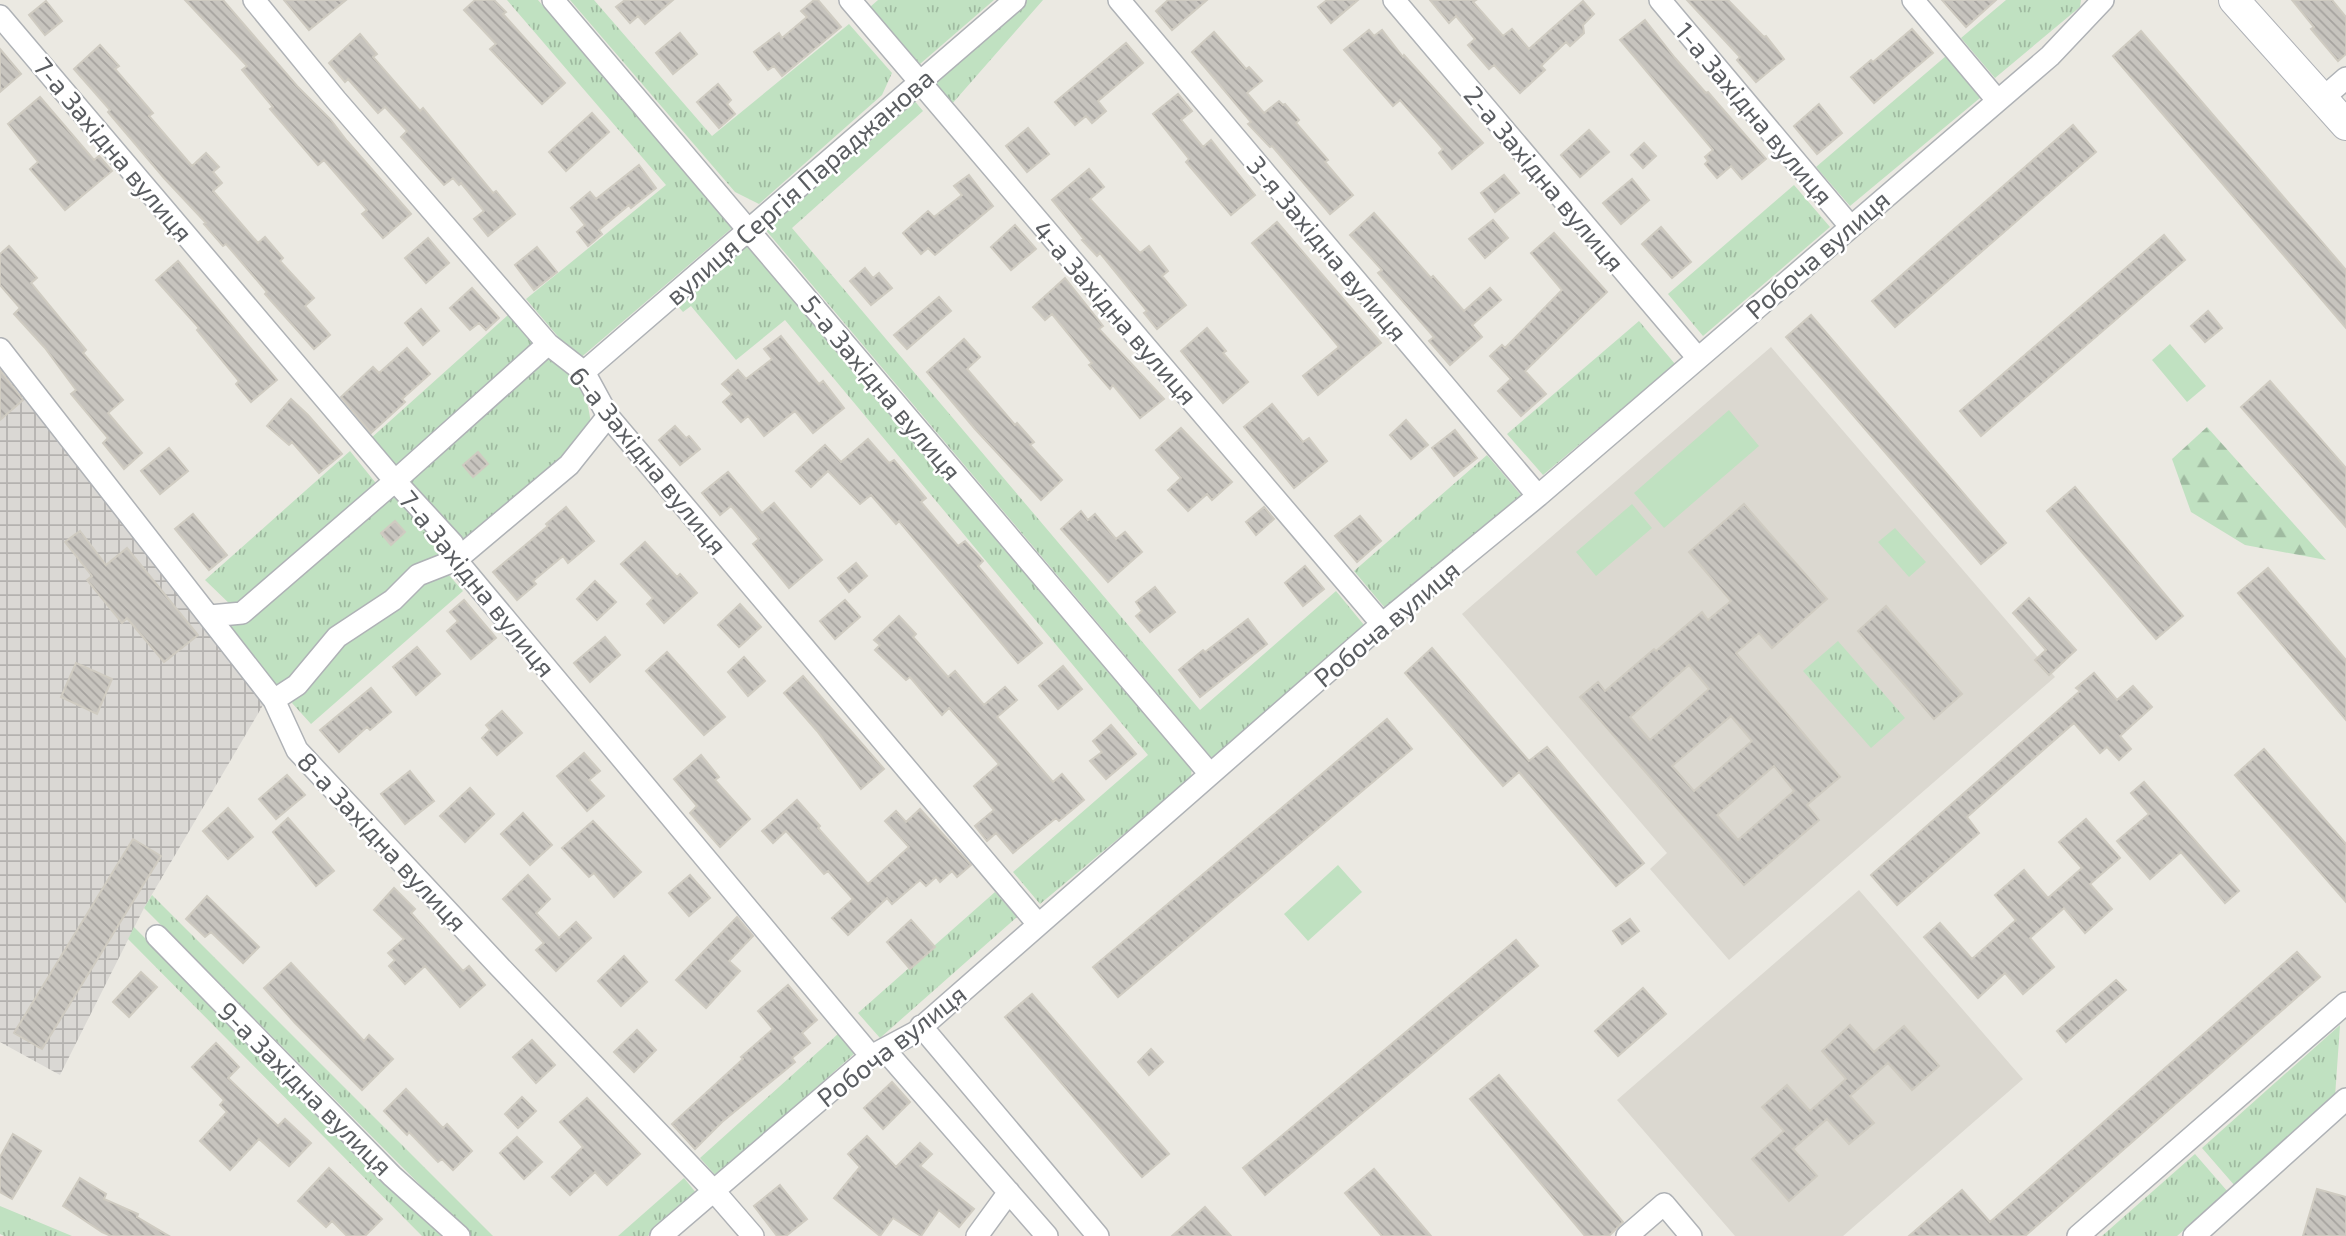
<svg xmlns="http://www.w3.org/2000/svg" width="2346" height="1236" font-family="'Exo 2',sans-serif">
  <defs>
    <pattern id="industrial-grid" width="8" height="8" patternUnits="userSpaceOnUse" patternTransform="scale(1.75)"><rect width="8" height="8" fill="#dad8d4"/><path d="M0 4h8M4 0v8" fill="none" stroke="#b4b2af"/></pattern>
    <pattern id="grass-tufts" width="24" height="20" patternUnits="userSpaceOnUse" patternTransform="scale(1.75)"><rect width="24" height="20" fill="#c0e1c1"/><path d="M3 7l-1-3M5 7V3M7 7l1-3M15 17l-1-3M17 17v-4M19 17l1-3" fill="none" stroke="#9fbaa0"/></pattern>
    <pattern id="forest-firs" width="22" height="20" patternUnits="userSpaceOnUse" patternTransform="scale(1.75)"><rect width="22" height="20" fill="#c0e1c1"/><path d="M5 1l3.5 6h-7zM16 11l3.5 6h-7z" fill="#9fbaa0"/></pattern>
    <pattern id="building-back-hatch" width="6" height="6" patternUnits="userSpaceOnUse" patternTransform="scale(1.75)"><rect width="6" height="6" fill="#c7c4be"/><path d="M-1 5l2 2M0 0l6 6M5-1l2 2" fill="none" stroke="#a5a29e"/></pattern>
  </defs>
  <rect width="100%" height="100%" fill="#ebe9e2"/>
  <path fill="url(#industrial-grid)" d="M0,367L266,700L144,908L60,1075L0,1042Z"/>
  <path fill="#dbd8d0" d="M1771,347L2055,677L1729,960L1650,869L1667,853L1462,614Z
    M1859,890L2023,1079L1843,1236H1735L1617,1100Z"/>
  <path fill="url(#grass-tufts)" d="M507,0H538L732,228L578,360L526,299L666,185Z
    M570,0H594L712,136L849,24L892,73L882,95L759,204L735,192Z
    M878,0H994L920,64L870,7Z
    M1026,0H1043L951,105L931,84Z
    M2006,0H2081L2080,7L1995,78L1961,38Z
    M1946,56L1980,98L1850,206L1816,167Z
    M913,99L923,111L792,228L1200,710L1336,591L1364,625L1363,634L1222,756L1211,757L764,228Z
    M1794,185L1830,227L1703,336L1668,294Z
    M746,243L1192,765L1191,778L1040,904L1013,872L1148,755L785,320L736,360L691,306L683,312L676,304Z
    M508,315L536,347L396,470L370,439Z
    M1639,321L1675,364L1543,475L1507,434Z
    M545,357C578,363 588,396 591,425L566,459L460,544L404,481Z
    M350,451L379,487L234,608L205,580Z
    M1487,455L1521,495L1385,608L1354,571Z
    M394,489L446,545L449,556L278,690L221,620Z
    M447,573L463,591L311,724L292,703L298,691L341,640L424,580Z
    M1838,641L1905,718L1871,748L1803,671Z
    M995,892L1017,917L880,1038L858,1013Z
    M152,895L493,1236H471L144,908Z
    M134,927L441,1236H422L128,939Z
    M2340,1025L2335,1097L2235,1186L2202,1148Z
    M839,1033L856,1052L717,1177L700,1158Z
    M2195,1154L2228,1192L2177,1236H2102Z
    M684,1178L697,1194L648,1236H618Z
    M0,1206L72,1236H4L0,1234Z"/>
  <path fill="url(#forest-firs)" d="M2207,427L2326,560L2245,545L2191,512L2172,459Z"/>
  <path fill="#c0e1c1" d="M2170,344L2206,386L2187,402L2152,360Z
    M1729,410L1759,446L1664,528L1634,493Z
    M1632,504L1652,528L1596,576L1576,552Z
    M1895,528L1926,562L1909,577L1878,542Z
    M1338,865L1362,892L1308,941L1284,914Z"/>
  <path fill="url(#building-back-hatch)" stroke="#cfcbc1" stroke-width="2" fill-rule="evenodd" d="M185,0H223L297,86L330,119L347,141L411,214L383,238L362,214L367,210L324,160L318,165L270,109L273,107L242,70L247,66Z
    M284,0H346L309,30Z
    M475,0H494L506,12L503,14L565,83L542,104L490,49L496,44L464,10Z
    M625,0H673L645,24L638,16L630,23L616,7Z
    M814,0H818L841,27L782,76L774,66L768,70L754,52L779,33L782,38L807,17L801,11Z
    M1168,0H1207L1172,30L1156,11Z
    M1327,0H1358L1331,23L1318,7Z
    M1430,0H1476L1473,2L1503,36L1512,29L1529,49L1583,1L1594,14L1583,25L1584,33L1570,46L1566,42L1541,66L1545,70L1520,93L1494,65L1489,69L1468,45L1475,39L1456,16L1449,23Z
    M1687,0H1728L1764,37L1766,36L1784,59L1756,82L1737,60L1740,57Z
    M1942,0H1996L1966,27Z
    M2292,0H2332L2346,17V54L2338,61L2311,29L2314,27Z
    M46,1L62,21L45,35L29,15Z
    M1645,20L1675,58L1706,93L1708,92L1766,159L1742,179L1731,166L1717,178L1705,164L1708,161L1705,157L1713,150L1620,40Z
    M1912,29L1933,53L1874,103L1851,77L1871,60L1873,62Z
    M1369,30L1374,36L1382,30L1403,57L1404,55L1483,143L1452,169L1439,153L1443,149L1400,100L1393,106L1344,50Z
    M2141,31L2346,270V328L2113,56Z
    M1214,32L1246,69L1249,67L1262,81L1247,93L1264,113L1279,101L1283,105L1285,104L1299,120L1296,123L1328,160L1325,162L1353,195L1330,214L1272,146L1270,147L1248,124L1251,122L1192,52Z
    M680,33L697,54L673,74L656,53Z
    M360,34L377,54L373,57L420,111L423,108L493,193L496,191L515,214L488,236L474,219L484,211L461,183L459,185L453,178L444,185L401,137L407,131L385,107L378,113L348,79L345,82L329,63Z
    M1126,43L1143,63L1098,101L1106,111L1092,123L1086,116L1075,125L1055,102Z
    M100,45L119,66L115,69L153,113L149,116L192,166L206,153L219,167L213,172L222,183L213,191L258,243L265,237L283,258L280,261L314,298L305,306L330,335L314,349L265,294L267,292L226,244L223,246L204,224L206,223L164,178L108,112L110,110L74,69Z
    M0,49L21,74L0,92Z
    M718,84L731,100L727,104L735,114L719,128L697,102Z
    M1178,94L1192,111L1181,120L1203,147L1211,140L1255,195L1231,215L1186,162L1189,159L1153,114Z
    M40,97L94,160L99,156L112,171L65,210L30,169L38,162L8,124Z
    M1819,104L1842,133L1817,154L1794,126Z
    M592,113L609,132L566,171L549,152Z
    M2073,125L2096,152L1895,327L1872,301Z
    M1028,128L1049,154L1027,172L1006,146Z
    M1589,130L1609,152L1580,177L1561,155Z
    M1644,143L1656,156L1643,168L1631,155Z
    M639,165L656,188L631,208L629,205L599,230L602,234L588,246L577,232L585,225L571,208L590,192L596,199Z
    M1089,169L1104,187L1090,199L1140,253L1149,246L1168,271L1162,276L1186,305L1157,329L1144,313L1147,311L1100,253L1097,256L1082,240L1084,239L1052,200Z
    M969,175L993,206L935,255L928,248L921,254L903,233L928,211L934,217L962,195L954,186Z
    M1504,175L1519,193L1495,212L1481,193Z
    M1632,179L1649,200L1621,224L1603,203Z
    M1374,213L1431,278L1433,276L1464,311L1490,288L1501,300L1472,325L1482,337L1450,365L1429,341L1434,337L1378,273L1382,270L1350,235Z
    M1493,220L1508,238L1485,258L1469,239Z
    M1277,222L1381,343L1318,395L1303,376L1339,347L1252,243Z
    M1015,225L1036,249L1011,270L991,247Z
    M1661,227L1691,262L1672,278L1642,244Z
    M1554,233L1607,292L1525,371L1546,394L1521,416L1498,391L1511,379L1490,356L1502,345L1505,348L1562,290L1531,253Z
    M2164,235L2185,260L1981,436L1960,411Z
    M428,238L449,263L426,283L405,258Z
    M9,246L37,278L31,283L86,350L83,353L123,400L108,413L142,453L124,469L103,443L108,438L71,394L76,390L45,348L14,314L20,308L0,285V254Z
    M537,247L557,272L534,290L515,265Z
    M178,261L277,380L251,402L236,384L239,381L197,330L199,328L156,280Z
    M865,268L873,278L879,273L892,288L871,305L850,281Z
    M1065,278L1103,326L1099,329L1164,399L1140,418L1113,385L1110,389L1089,365L1092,363L1052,314L1045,320L1033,307Z
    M472,288L499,318L486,330L479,323L470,330L450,308Z
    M939,297L951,311L907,349L894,335Z
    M421,309L439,331L423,345L405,323Z
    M2208,311L2222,328L2205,342L2191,326Z
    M1811,315L2006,543L1981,564L1786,337Z
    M1207,328L1226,351L1223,353L1248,382L1223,403L1181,351Z
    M781,336L819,384L823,381L844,408L813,433L795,411L764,436L748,416L741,422L723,402L732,394L722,384L738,370L746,379L772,359L764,349Z
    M964,339L980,357L967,369L1015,425L1017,423L1034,442L1030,445L1062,480L1041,500L975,429L927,372Z
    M407,348L430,374L402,399L405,402L371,433L341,397L373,367L379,373Z
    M0,370L23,400L0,420Z
    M2270,381L2346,468V527L2241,407Z
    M291,399L308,415L342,454L319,473L292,442L289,445L267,426Z
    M1272,404L1303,442L1309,438L1327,461L1294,488L1244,427Z
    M1406,420L1428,445L1411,459L1390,435Z
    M675,426L686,438L689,436L700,449L680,465L659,440Z
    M1181,428L1232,482L1212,500L1207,494L1188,511L1168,490L1181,478L1156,450Z
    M1455,430L1477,458L1454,476L1432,448Z
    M868,439L889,463L894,460L926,498L921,502L958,546L965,541L983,561L978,566L1042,643L1018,663L899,521L896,524L871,495L860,504L828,471L811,487L796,471L825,445L841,462Z
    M169,448L188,471L160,494L141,471Z
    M478,452L488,464L473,477L463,465Z
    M728,472L762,513L774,503L822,560L789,588L753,544L759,539L731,506L720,515L702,493Z
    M2075,487L2183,616L2156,639L2047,511Z
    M1744,504L1827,599L1772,648L1759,633L1736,653L1840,777L1807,805L1819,820L1744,885L1580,697L1598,682L1605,691L1654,649L1656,651L1702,612L1708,620L1731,601L1689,552ZM1689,665L1709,689L1650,740L1630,717ZM1731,716L1752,741L1694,791L1672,766ZM1774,766L1794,791L1738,840L1717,815Z
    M566,507L594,541L568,563L563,556L533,581L536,584L517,600L493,572L548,526L546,524Z
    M1264,507L1274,519L1256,535L1246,522Z
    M1081,511L1088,520L1095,514L1116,539L1125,532L1142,552L1108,582L1061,529Z
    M193,514L227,555L209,570L175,529Z
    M1360,516L1381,541L1357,562L1335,536Z
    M395,521L405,532L391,545L381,533Z
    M80,531L106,565L127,548L198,635L164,662L127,618L122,623L87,580L92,576L65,542Z
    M645,542L677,577L680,574L697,593L664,623L647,604L653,598L621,564Z
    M856,563L867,576L849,592L838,578Z
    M1305,566L1324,589L1303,606L1285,583Z
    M2268,568L2346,660V720L2238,593Z
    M595,581L616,602L597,620L577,599Z
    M1155,587L1175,612L1150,632L1136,616L1142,611L1136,602Z
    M2029,598L2076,650L2049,675L2035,660L2046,650L2013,613Z
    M464,600L496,638L471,659L447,631L458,621L450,612Z
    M845,600L860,617L835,639L820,621Z
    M740,604L761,627L739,647L718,625Z
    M1886,606L1962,694L1934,719L1858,631Z
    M899,616L916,634L913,637L948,677L955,671L984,705L1005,687L1017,700L997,717L1053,782L1062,774L1084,800L1059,821L1056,818L1013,853L996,833L987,841L975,826L994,810L974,786L999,764L949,708L942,715L910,677L906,680L875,650L880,645L874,640Z
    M1248,619L1267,644L1200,697L1179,670L1203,650L1205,652Z
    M605,637L620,655L590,682L574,663Z
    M417,647L440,674L416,695L393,667Z
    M1432,648L1529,761L1547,747L1644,863L1616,886L1519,772L1503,786L1405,673Z
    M667,652L725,717L704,735L646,671Z
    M744,657L765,681L748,696L728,672Z
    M76,663L112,679L97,714L61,697Z
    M1063,666L1082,689L1058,709L1039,686Z
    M2094,673L2117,700L2133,686L2152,707L2120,736L2131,749L2119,760L2107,747L2100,753L2074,723L1967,817L1979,833L1897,905L1871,875L2080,691L2076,688Z
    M803,676L884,769L861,789L817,731L784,693Z
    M371,688L391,712L370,730L367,727L339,752L320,730Z
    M502,711L522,733L497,755L482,738L490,730L486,725Z
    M1387,719L1412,749L1118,997L1093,967Z
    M1111,725L1136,754L1106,779L1090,761L1102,752L1093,741Z
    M2264,749L2346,844V902L2235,775Z
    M584,753L600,771L589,780L604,796L587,811L557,776Z
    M701,755L719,777L715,780L750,819L720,847L690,813L697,806L674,779Z
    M410,771L434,801L405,824L381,794Z
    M287,775L305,795L276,819L259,799Z
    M2144,782L2239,891L2225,903L2181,852L2150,879L2117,841L2149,814L2131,793Z
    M470,788L494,814L465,842L440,816Z
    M797,800L820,826L818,828L868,884L909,847L885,821L896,811L906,822L920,809L971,865L957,877L952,871L940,882L936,877L926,886L920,880L892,904L887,898L848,935L832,918L853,899L828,871L824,874L786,831L773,843L762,831Z
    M228,808L253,837L228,859L203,831Z
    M523,813L552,845L530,865L501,834Z
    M288,818L334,871L316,886L273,832Z
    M2086,819L2120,858L2090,884L2112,909L2085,933L2064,908L2030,938L2054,967L2023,994L2005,973L1978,998L1924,937L1940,923L1972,959L2016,920L1995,895L2024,870L2048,898L2082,868L2059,842Z
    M593,821L641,872L614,897L594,873L589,877L562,848Z
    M133,839L161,856L42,1049L14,1033Z
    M528,875L550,899L536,913L559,938L576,922L591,938L556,971L536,950L544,943L503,899Z
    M690,875L710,898L689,916L669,893Z
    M394,888L415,909L411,913L463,971L469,966L485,985L460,1007L425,966L405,984L389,966L395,960L388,953L404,939L374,910Z
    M207,896L259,947L243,963L211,932L205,937L186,919Z
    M737,917L753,936L729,961L740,971L706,1008L676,980Z
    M1630,919L1639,931L1622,944L1613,931Z
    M911,920L935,947L910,969L887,942Z
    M1516,940L1538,966L1265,1195L1243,1168Z
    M2297,952L2320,977L2025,1236H1909L1962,1190L1990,1222Z
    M624,956L647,982L621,1006L598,981Z
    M291,963L364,1041L369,1035L393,1059L362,1090L295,1023L264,988Z
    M141,972L157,987L129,1017L113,1002Z
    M2116,980L2126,990L2066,1042L2057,1031Z
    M788,985L817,1020L802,1033L810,1043L792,1058L795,1062L722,1122L695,1149L672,1124L743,1059L741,1057L773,1029L758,1011Z
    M1643,988L1666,1014L1618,1056L1595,1031Z
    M1032,994L1169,1154L1142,1177L1005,1017Z
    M1850,1025L1874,1052L1904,1026L1939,1066L1912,1090L1888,1063L1850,1096L1874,1123L1849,1144L1827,1119L1793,1149L1817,1176L1789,1201L1752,1159L1784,1131L1762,1107L1787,1085L1810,1111L1846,1079L1822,1051Z
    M637,1030L656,1050L634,1072L614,1052Z
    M532,1040L555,1065L536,1083L513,1057Z
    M216,1043L239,1067L228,1078L278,1126L285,1119L311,1143L289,1166L259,1139L230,1170L200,1141L227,1112L220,1105L224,1100L192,1067Z
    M1151,1049L1163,1062L1149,1075L1138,1062Z
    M1499,1075L1623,1222L1609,1236H1585L1470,1099Z
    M892,1082L910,1102L883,1129L864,1108Z
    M406,1089L443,1128L447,1124L472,1151L453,1170L442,1159L438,1162L409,1132L407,1135L384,1111Z
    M522,1097L536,1111L518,1128L505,1114Z
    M587,1098L640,1154L607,1185L595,1172L570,1195L552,1177L583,1147L560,1122Z
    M13,1134L41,1151L12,1199L0,1192V1157Z
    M867,1136L896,1167L920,1143L932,1154L920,1166L974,1209L959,1227L939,1210L921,1236L893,1218L880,1236L834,1198L860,1167L848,1154Z
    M517,1137L542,1162L524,1179L500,1153Z
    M329,1168L382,1219L365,1236H347L332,1221L326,1227L298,1201Z
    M1374,1169L1431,1236H1382L1345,1193Z
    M80,1178L106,1194L104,1199L138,1214L137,1217L169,1236H111L102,1232L63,1206Z
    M780,1185L807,1219L786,1236H777L754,1206Z
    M2317,1189L2346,1197V1236H2303Z
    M1205,1207L1231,1236H1172Z"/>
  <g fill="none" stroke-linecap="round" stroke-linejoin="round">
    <g stroke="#afb2b6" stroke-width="24">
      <path id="street" d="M254,0L336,100L548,344L584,372L608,416L1038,924
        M553,0L1210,774
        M850,0L1382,624
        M1119,0L1538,496
        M1394,0L1697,357
        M1660,0L1850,226
        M1913,0L1997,100
        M0,16L395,481L453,544L456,560L871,1056
        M2323,98L2346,78
        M0,349L274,700L297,750L497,964L714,1191L753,1236
        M584,372L1015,0
        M210,616L242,613L395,481L548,344
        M274,700L297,685L337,637L393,600L418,575L456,560L569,465L608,416
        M157,936L392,1176L459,1236
        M921,1026L1098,1236
        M884,1049L1047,1236
        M661,1236L871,1056L916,1032L1382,624L1538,496L2050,56L2103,0
        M977,1236L1009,1192
        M1627,1236L1664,1204L1691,1236
        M2078,1236L2346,1003
        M2194,1236L2346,1099"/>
    </g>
    <g stroke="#aeb1b6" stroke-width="32">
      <path id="secondary" d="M2234,0L2346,125"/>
    </g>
    <use href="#street" stroke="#fff" stroke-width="21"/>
    <use href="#secondary" stroke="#fff" stroke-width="30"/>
  </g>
  <g text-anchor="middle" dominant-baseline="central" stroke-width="5" stroke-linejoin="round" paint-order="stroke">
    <g font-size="26" fill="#5a5d61" stroke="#fff">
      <text transform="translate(1755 113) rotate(50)">1-а Західна вулиця</text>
      <text transform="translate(114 149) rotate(50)">7-а Західна вулиця</text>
      <text transform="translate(1545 178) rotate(50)">2-а Західна вулиця</text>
      <text transform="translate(799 186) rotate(-41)">вулиця Сергія Параджанова</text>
      <text transform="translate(1328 248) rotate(50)">3-я Західна вулиця</text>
      <text transform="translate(1817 254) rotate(-41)">Робоча вулиця</text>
      <text transform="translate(1116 312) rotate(49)">4-а Західна вулиця</text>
      <text transform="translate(882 387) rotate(50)">5-а Західна вулиця</text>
      <text transform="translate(649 460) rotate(51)">6-а Західна вулиця</text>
      <text transform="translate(478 583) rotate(51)">7-а Західна вулиця</text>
      <text transform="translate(1386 623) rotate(-40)">Робоча вулиця</text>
      <text transform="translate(383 841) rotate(47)">8-а Західна вулиця</text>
      <text transform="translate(891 1045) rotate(-38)">Робоча вулиця</text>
      <text transform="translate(306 1088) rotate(45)">9-а Західна вулиця</text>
    </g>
  </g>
</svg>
